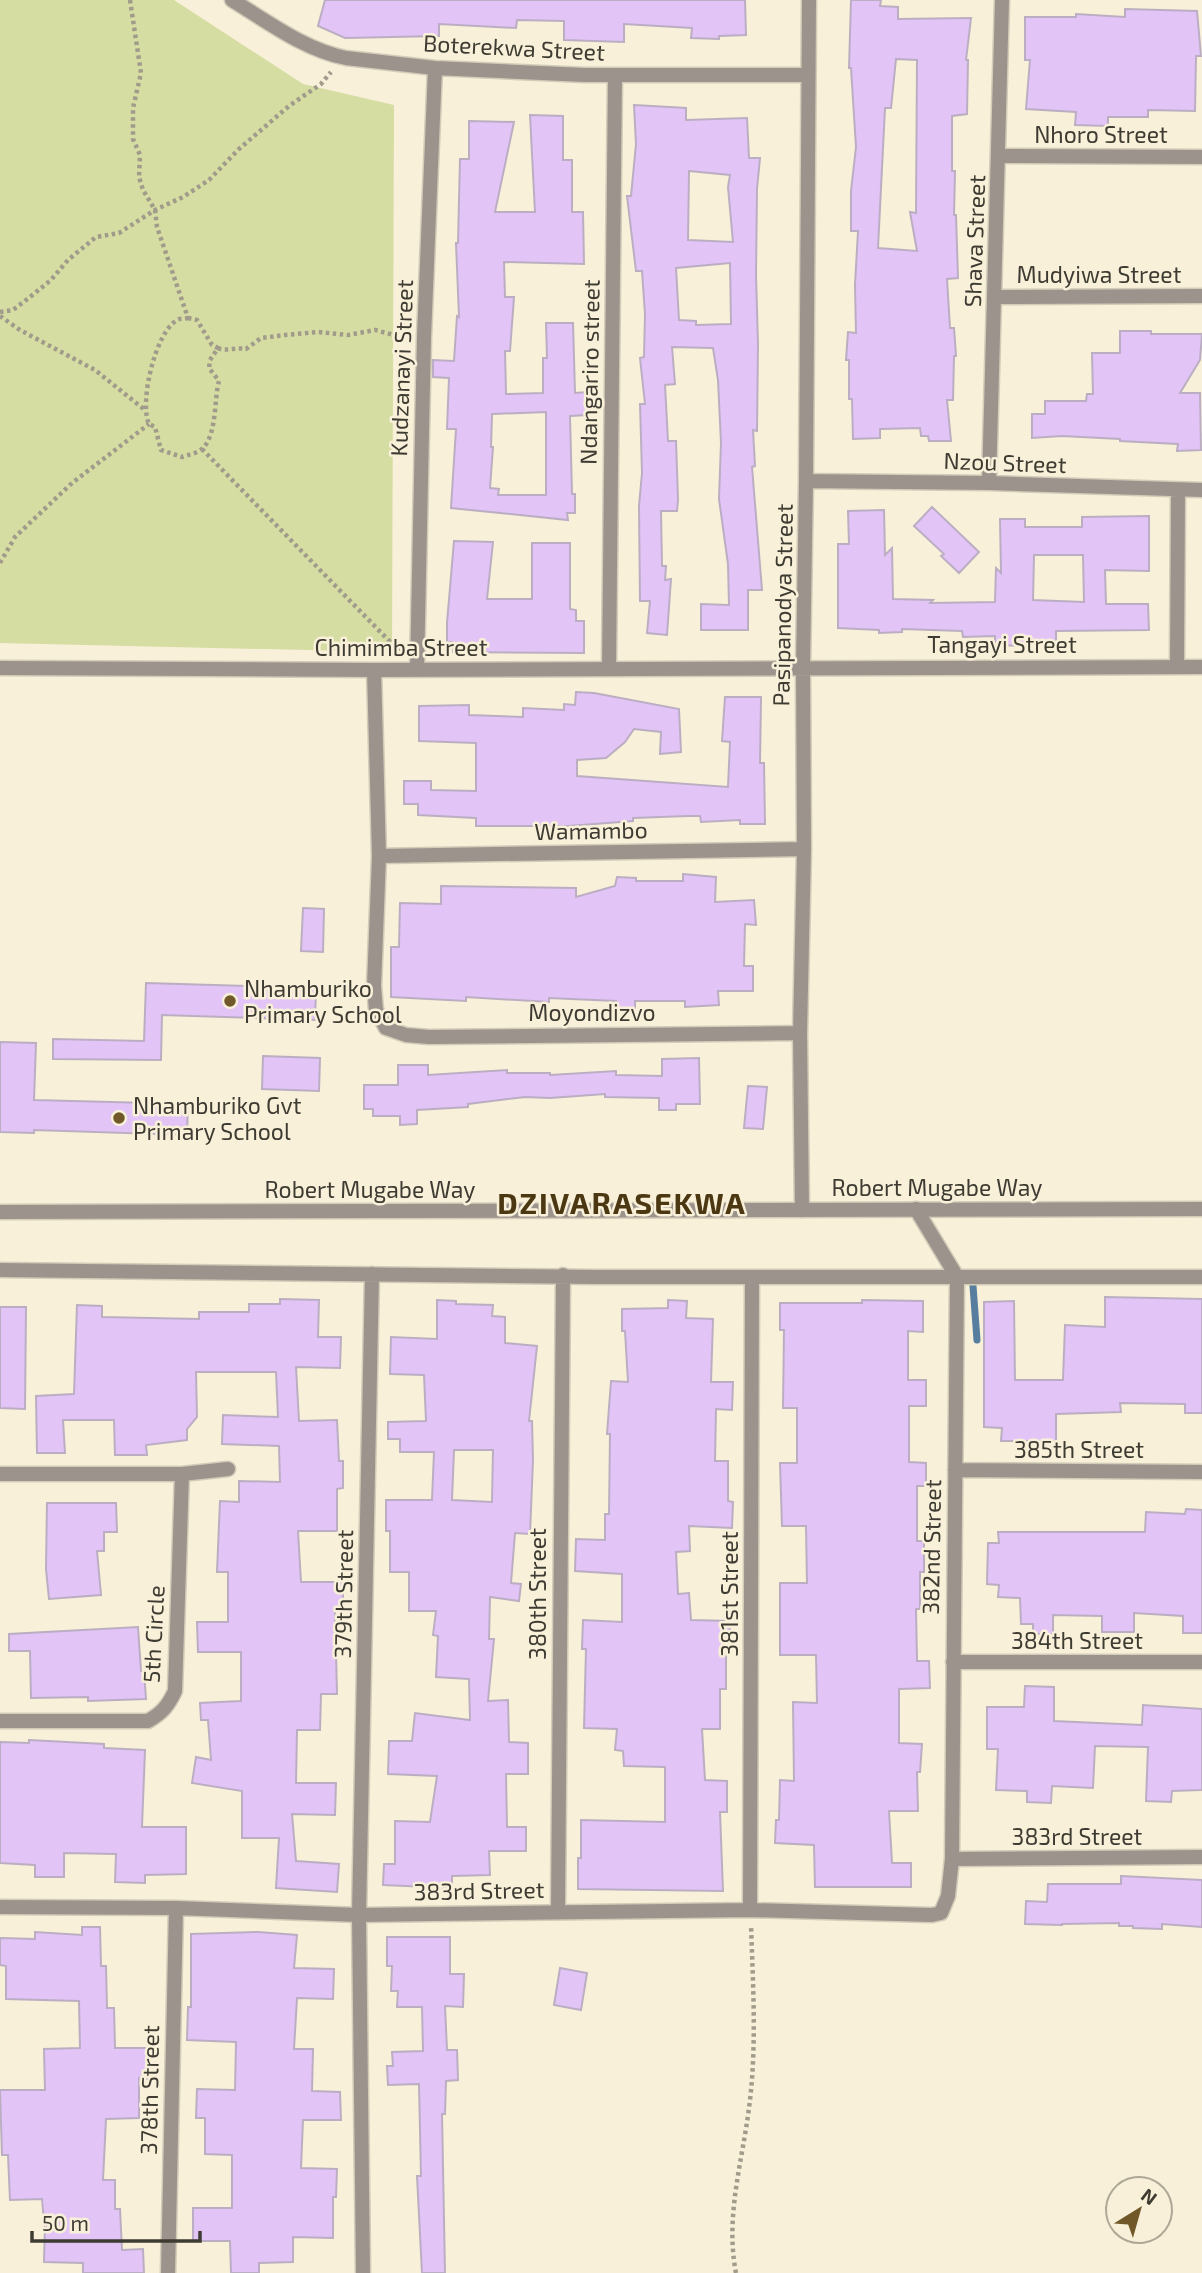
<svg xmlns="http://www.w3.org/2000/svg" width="1202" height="2273" font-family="'Exo 2',sans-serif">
  <rect width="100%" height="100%" fill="#f8f0d9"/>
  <path fill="#d6dda2" d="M0,0H174L303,84L394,105L392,652L0,643Z"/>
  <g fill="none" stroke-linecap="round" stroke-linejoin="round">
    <path stroke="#577e9f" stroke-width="7" d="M973,1286L977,1340"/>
  </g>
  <path fill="#e3c4f7" stroke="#bbaec3" stroke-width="2" fill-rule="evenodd" d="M325,0H745L746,35L719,36V39L691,38L692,28L624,24V42L564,40V21L517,20L516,28L439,24V36L345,38L318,26Z
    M851,0H881L880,6L898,7V19L971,18L966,60H968L967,114L952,116V171H955L954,215H956L958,278L947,279L950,328H954L956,356H954L953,400H947L951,441H929L928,436H921L920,428L880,429V438L853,439L852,399H849V360H846L848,332L856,333L855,285L858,231H851V191L856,147L851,68H849ZM896,59L917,60L916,213L910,212L917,251L878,248L885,108H891Z
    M1125,9L1197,11L1201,56H1196L1195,111L1148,110V117H1108V126L1075,125L1076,112L1026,109L1030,60H1025V17H1076V14L1125,17Z
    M634,105L686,108V120L747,118L749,158H760L757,189L756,275L758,344L757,431L753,430L755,466L752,467L762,590H748V630H701V604L729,605L728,564L719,499L721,443L718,380L713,348L672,347L675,384L665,385L668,441H676L678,500L677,511H661L662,566H666L665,580L671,579L667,635L647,633L650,601H640L639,506L642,473L640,404H645L640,358L644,357L645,314L642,271H636L627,196H631L636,144ZM689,171L730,175L728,187L733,242L688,240ZM730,263L731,324L696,325V321L679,320L676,268Z
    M530,115L563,116V160H572V212H583L584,264L504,262L505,297H514L510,351H505L506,394L543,393V358H547L546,323H573L575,393L587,392V415L570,416L572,494H575V513H567L568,520L451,508L456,429H447L449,378L433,377V360L454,361L457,316L459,317L456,243H458L460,159H469V121L514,122L495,212H535ZM546,412V495H498L499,489L490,488L493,447H491L492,414Z
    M1120,331H1151V334H1202L1200,360L1180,393H1200L1201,450L1177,451L1178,444L1120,441V439L1062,436L1032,438V414H1045V401H1086L1087,394H1093L1092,353H1120Z
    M932,507L979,552L959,573L941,556L944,554L914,526Z
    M884,510L885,555L892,548L893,599L933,600L930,603L995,602L996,568L1001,573L1000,519H1025V527H1082V517L1149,516V571L1105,570L1106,604H1148L1149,630L1056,631V641L1025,640V646L995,645V636L963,637L962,631L902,629V632L879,633V630L838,628V544H849L848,511ZM1034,555H1083L1084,602L1033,600Z
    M454,541L493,542L487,599H532V543H570V609L576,610V621H584V653L453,652V642H447V623Z
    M576,692L594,693L679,709L681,752L660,754L661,732L634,729L625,742L606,758L577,760V776L728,787L730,742L722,741L725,697H761L760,763H764L765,824H740V820L701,822L700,816H688L633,818V821L568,826H476V818L418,815V804H404V781H431V790L476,791V743L419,741V706L469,705V715L523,717V708L564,710V704L575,705Z
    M683,874L716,877L715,902L754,900L756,925L745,924L744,966H753V991H718L719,1005L685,1007V1001H635V1010H616V1001L549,998V1002L466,997V1001L391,997V947H399L400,903L441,904V886L576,888V897L615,886L617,877L636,878V881H683Z
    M303,908L324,909L323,952L301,951Z
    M146,983L316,988L315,1020L162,1015L161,1060L53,1059V1039L144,1041Z
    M0,1042L36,1043L34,1100L188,1104L187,1135L34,1130V1133L0,1132Z
    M263,1056L320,1058L319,1091L262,1089Z
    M699,1058L700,1104H676V1110H659V1098L605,1097V1094L550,1098L525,1097L468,1104V1107L417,1110V1124L400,1125V1116H373V1109H364V1085H398V1065H428V1075L507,1070V1073H550V1075L616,1071V1075L662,1076V1059Z
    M748,1086L767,1087L763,1129L744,1128Z
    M1105,1297L1202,1299V1413H1185V1404L1120,1403L1121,1412L1056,1414V1441H1001L1002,1428L984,1427V1302L1014,1301L1015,1380H1063L1065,1325L1105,1327Z
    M280,1299L319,1300L318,1337H341L340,1368L296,1367L299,1421L337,1420L339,1461H343V1488L337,1489V1531H298L301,1582H343V1611H335L337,1694H321L320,1730H297L296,1783H336L335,1815L292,1814L296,1861L339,1864L337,1892L276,1888L279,1838H242V1791L192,1783L196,1757L211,1760L208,1720H201L200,1703L241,1701V1652H198L197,1622H228V1572H217L220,1501L239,1502V1481L280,1482L279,1446L222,1444L223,1415L278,1417L276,1372H196L197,1417L187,1429V1440L146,1445L147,1455H115L114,1420H63L65,1453H37L36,1396L74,1394L77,1305L102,1306V1317L199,1319V1312H249V1304H280Z
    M437,1300L456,1301V1304L493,1305L492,1316L505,1317V1343L537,1346L529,1421H532L533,1460L530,1534L515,1533L511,1583L521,1584L519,1601L490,1597L489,1639H494L488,1701L508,1700L509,1742L528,1743V1774H506L507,1827H526V1851H489L490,1875L452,1876V1888L383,1885L384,1864H395V1821L430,1822L437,1776L388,1774L389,1741H412L415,1713L470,1720L469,1679L436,1677L438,1636L433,1635L436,1611H409V1572H390V1531H386V1500H432L434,1452H400V1439H388V1422L426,1421L424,1375L390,1374L391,1337L437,1339ZM454,1450H493L492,1502L452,1500Z
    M668,1300L687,1301L686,1318L713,1319L711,1382H733L732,1410L716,1409L715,1461H728V1501L733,1502L732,1528L689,1526L690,1551L676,1552L678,1594L689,1593L691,1620L730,1621L729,1652H726V1689H720V1729H702L705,1780L727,1781V1812H720L723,1891L578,1889V1858H581V1820L665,1822V1767L624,1766L623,1751L615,1750L617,1729L584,1728L586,1649H582L583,1620L622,1622V1574L575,1571L576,1539L605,1540V1514H609L610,1434H607L611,1381L628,1382L625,1331H622V1309L668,1308Z
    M862,1300L923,1301V1332L908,1331V1380H926V1406H909V1462L926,1463V1486H917V1541H924V1572H920V1609H916L917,1661H929L930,1688L899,1689V1743L922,1744L920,1772H917L918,1811H889L892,1863H911V1887H815L814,1845L775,1843L776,1820H779L780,1780L794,1781L793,1702L817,1703L816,1655H780V1583H807L806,1526H782L780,1463H797V1408H783L784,1330H780V1303H862Z
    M0,1307H26L25,1409L0,1408Z
    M47,1503H116L117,1532H104V1551H97L101,1595L49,1599L46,1569Z
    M1186,1509L1202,1510V1633H1183V1616L1134,1613V1632H1102V1616L1053,1615V1634H1033V1624H1021L1020,1598L998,1597L999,1585L987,1584L988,1543H999L998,1532H1145L1146,1512L1185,1514Z
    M138,1627L141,1671H144L146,1699L88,1701V1697L31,1698L30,1651H9V1634Z
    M1025,1686L1054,1687V1721L1142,1725L1143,1705L1202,1709V1790L1172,1791L1171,1802L1146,1801L1148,1747L1095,1746L1093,1788L1052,1786L1051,1803L1027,1802V1791L996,1790L998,1749H987V1707H1024Z
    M29,1740L104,1744V1748L145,1750L142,1827H186V1874L145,1875V1883L115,1882L116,1854L64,1853V1877H35V1865L0,1863V1742L29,1743Z
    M1121,1876L1202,1880V1927L1162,1924V1929L1133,1928V1926H1119V1923L1062,1924V1925L1025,1924L1026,1901L1047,1902L1048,1884H1121Z
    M82,1927H100L101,1966H106L107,2008H114L115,2048H147V2079L139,2078V2118L106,2119L103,2180H115V2209H120L122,2250L143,2249L144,2273H83V2263L44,2262L45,2222H44L42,2199L10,2200L8,2155H2L0,2090H45L44,2049L80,2048L79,2001L6,1999V1966L0,1965V1938L35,1939V1932L82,1935Z
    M258,1932L297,1935L294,1968L334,1969L333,1999L297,1998L294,2049H313L312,2091L340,2092L341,2120H303L301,2168L337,2169L336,2197H333V2238L293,2237V2262L259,2263V2273H231L230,2241H193V2208H232V2155L205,2154V2118H196L197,2089L235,2090L236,2042L187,2040L188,2007H191V1934Z
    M387,1937H450V1974H464L463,2007L445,2006L447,2050H457L458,2080L446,2081L445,2114H442L445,2273H422L417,2176H421L419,2084L388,2085L387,2066H393L392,2052L423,2051L422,2007H397L398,1991H391L392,1966H387Z
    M560,1968L587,1973L581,2010L554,2005Z"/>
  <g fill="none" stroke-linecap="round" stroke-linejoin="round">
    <g stroke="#d3ccb8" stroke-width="17">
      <path id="minor" d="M232,0C268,22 305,50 346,58L435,68L585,75H808
        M999,156L1202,157
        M995,297L1202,296
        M806,481L989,483L1202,490
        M989,483L1002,0
        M1177,666L1178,491
        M0,668L374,670L1202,667
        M609,669L615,75
        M374,670L379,856L374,986L376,1010L386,1028L406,1035L429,1037L800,1033
        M417,670L424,337L435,68
        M379,856L804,849
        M802,1210L800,1033L804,849L803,667L806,481L809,0
        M0,1270L595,1277H1202
        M955,1470L1202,1472
        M0,1474H182L228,1469
        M953,1662H1202
        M0,1721H148C162,1713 168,1706 175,1691L182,1474
        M952,1859L1202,1857
        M0,1907L176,1908L359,1915L750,1910L932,1915L941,1913L948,1896L952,1859L957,1277L916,1209
        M750,1910L752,1277
        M558,1912L563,1275
        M168,2273L176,1908
        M363,2273L359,1915L372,1274"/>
    </g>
    <g stroke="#d3ccb8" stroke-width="17">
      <path id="tertiary" d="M0,1212L1202,1209"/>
    </g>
    <path stroke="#a09b8a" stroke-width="4.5" stroke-dasharray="3.5 3.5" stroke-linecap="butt" d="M130,0L141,73L133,108V139L140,155L139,177L143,190L155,210L157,227L188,318
      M0,312L13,310L30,297L51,280L68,260L96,237L119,233L155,210L183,197L209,180L239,149L289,106L321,84L331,72
      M0,316L20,330L95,370L145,410
      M188,318L197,320L212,345L218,348L210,360L209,368L219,381C214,399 217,434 203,448C198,453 188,455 182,457L161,450L155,427L149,424C139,403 155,333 177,320C180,318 184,319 188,318Z
      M218,348C225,352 236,347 246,349L261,338L285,335L318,332L348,335L375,330L398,336L409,335
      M202,449L399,651
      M0,563L15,537L72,483L149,424
      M736,2273C725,2217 742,2163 749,2108C757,2048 753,1986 751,1925"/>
    <use href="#minor" stroke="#9c938d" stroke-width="14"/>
    <use href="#tertiary" stroke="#9c938d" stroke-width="14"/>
  </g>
  <g fill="#705829" stroke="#f8f0d9" stroke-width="2.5">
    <circle cx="230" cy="1001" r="7"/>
    <circle cx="119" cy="1118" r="7"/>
  </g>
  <g text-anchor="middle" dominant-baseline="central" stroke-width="5" stroke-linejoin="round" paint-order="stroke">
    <g font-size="23" fill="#3e3b32" stroke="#f8f0d9">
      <text transform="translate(514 47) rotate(3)">Boterekwa Street</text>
      <text x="1101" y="134">Nhoro Street</text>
      <text transform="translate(974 241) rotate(-88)">Shava Street</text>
      <text x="1099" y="274">Mudyiwa Street</text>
      <text transform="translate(401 368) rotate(-88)">Kudzanayi Street</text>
      <text transform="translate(589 372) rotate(-89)">Ndangariro street</text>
      <text transform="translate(1005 462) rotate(2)">Nzou Street</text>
      <text transform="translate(782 605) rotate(-89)">Pasipanodya Street</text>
      <text x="1002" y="644">Tangayi Street</text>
      <text x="401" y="647">Chimimba Street</text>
      <text transform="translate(591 830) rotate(-1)">Wamambo</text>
      <text x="592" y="1012">Moyondizvo</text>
      <text x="937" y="1187">Robert Mugabe Way</text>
      <text x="370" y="1189">Robert Mugabe Way</text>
      <text x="1079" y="1449">385th Street</text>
      <text transform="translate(931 1547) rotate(-89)">382nd Street</text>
      <text transform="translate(343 1594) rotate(-89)">379th Street</text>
      <text transform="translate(537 1594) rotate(-90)">380th Street</text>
      <text transform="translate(729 1594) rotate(-90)">381st Street</text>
      <text transform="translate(153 1634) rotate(-87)">5th Circle</text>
      <text x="1077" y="1640">384th Street</text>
      <text x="1077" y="1836">383rd Street</text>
      <text transform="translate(479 1890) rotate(-1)">383rd Street</text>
      <text transform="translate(149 2090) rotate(-89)">378th Street</text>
    </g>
    <g font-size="23" fill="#3e3b32" stroke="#f8f0d9" text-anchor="start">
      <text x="244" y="988">Nhamburiko<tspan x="244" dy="26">Primary School</tspan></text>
      <text x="133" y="1105">Nhamburiko Gvt<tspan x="133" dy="26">Primary School</tspan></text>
    </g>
    <g font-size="30" font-weight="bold" letter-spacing="2" fill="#4b3711" stroke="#f8f0d9">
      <text x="622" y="1202">DZIVARASEKWA</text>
    </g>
  </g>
  <g transform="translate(1139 2210) rotate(37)"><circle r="33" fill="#f8f0d9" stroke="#aea896" stroke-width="2"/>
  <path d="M0-5L12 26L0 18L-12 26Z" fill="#705829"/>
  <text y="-10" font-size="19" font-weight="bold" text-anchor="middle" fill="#3e3b32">N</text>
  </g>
  <path d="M32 2231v10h168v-10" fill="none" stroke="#3e3b32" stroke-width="3.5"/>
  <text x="42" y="2231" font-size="21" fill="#3e3b32" stroke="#f8f0d9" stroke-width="5" paint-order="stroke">50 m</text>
</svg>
